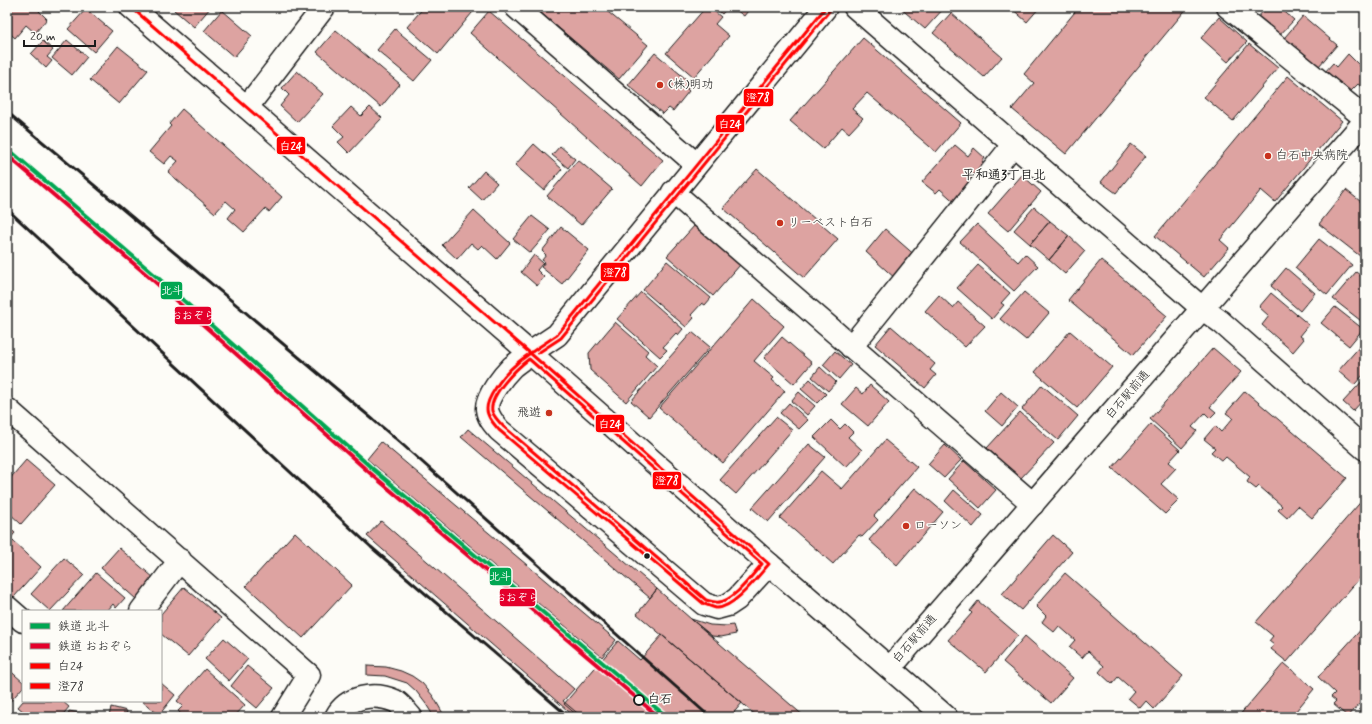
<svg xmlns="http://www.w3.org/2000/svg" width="1372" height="724" font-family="Mynerve,'Klee One',sans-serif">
  <rect width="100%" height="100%" fill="#fdfcf7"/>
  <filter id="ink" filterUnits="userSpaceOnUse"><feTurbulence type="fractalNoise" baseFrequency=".025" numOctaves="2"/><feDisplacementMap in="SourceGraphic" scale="8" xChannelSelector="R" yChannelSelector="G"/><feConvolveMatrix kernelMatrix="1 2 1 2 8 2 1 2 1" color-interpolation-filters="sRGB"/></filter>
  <g filter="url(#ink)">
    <path fill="#dda3a1" stroke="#1c1c1c" d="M7,7H43L39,11L47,19L35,33L26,25L15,38L7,31Z
      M176,7H211L194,27L174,10Z
      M424,7H477L438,54L407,27Z
      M545,7H613L608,12L648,45L619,79L541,13Z
      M706,7H709L721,17L715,24L729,36L694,77L666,53Z
      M714,7H728L722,14Z
      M732,7H751L744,16Z
      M899,7H945L925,29Z
      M1010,7H1040L1027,22Z
      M1079,7H1188L1066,154L1012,109L1034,83L1024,74Z
      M1267,7H1279L1294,20L1277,38L1256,19Z
      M86,9L112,31L94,52L68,29Z
      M222,10L252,36L234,57L204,31Z
      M489,11L663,160L642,186L470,33Z
      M951,13L1002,57L984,77L933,33Z
      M1303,16L1337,45L1313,73L1279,44Z
      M1219,17L1247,42L1228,62L1201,38Z
      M395,29L432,60L414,81L377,50Z
      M336,30L400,84L381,107L317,52Z
      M863,38L961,123L936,152L867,93L852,109L863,118L849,133L842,127L823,149L790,121Z
      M67,40L87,57L72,75L52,58Z
      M43,41L53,50L47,57L52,61L46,68L31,54Z
      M1249,44L1278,68L1233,121L1204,97Z
      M118,46L148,70L119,104L90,80Z
      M655,53L692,84L687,89L689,91L673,111L669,108L663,114L628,85Z
      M1348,54L1365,71V88L1364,89L1358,84L1347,95L1324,73L1333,63L1337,67Z
      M297,71L323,94L297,122L280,106L289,95L282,88Z
      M1288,76L1342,121L1275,202L1261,190L1220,240L1229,248L1204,277L1155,236Z
      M351,107L361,116L370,107L382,118L349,153L338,142L344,137L333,126Z
      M182,109L282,197L269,212L265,209L244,232L228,218L235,209L226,201L215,213L168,172L178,161L171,156L164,164L149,152L171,126L169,124Z
      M534,144L562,169L544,190L515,165Z
      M1131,144L1146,156L1116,193L1101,182Z
      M955,145L968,156L974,148L985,158L982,162L991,170L959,206L940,189L936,193L922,182Z
      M560,146L575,159L568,168L552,155Z
      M578,160L612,189L581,225L547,196Z
      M757,169L838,239L804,278L723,208Z
      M484,171L497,183L482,200L469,188Z
      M1365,171V183L1359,178Z
      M1022,175L1041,192L1008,231L988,214Z
      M1346,190L1365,205V260L1319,224Z
      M1034,207L1050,221L1030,244L1014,230Z
      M474,210L510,243L497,259L482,245L478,249L471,243L457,259L442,245Z
      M532,216L550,230L530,253L513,239Z
      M1050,221L1069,236L1049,260L1030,244Z
      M977,224L1018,262L1025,254L1038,266L1014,291L960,242Z
      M695,225L740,265L713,296L667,256Z
      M561,227L589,250L562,284L541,267L545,262L542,260L546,255L542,251Z
      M885,229L917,257L897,280L866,252Z
      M1069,236L1085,251L1065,274L1049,260Z
      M1319,239L1352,265L1327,295L1295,268Z
      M534,255L543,263L537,270L544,277L537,286L521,272Z
      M1101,260L1167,316L1133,355L1068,300Z
      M667,261L711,298L705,305L702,303L691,315L694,318L686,327L643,290Z
      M978,265L1010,293L1001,303L1004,305L992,319L957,288Z
      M1286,268L1315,293L1300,311L1271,286Z
      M1356,272L1365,279V324L1333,299Z
      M641,292L683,329L678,335L676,333L663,347L667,350L660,357L617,319Z
      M1024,292L1049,313L1026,340L1000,319Z
      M1271,293L1309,325L1300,336L1304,339L1293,352L1262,325L1269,316L1259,307Z
      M939,295L953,308L958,302L985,326L965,347L925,311Z
      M754,299L784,326L754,361L774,378L772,380L785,391L723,463L659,408Z
      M1335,307L1363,329L1349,346L1321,323Z
      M615,322L648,351L645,355L657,366L626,402L590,370L589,353Z
      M891,326L935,364L930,370L936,375L925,388L875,345Z
      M1070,331L1112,367L1077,408L1035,372Z
      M692,332L710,347L649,417L631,401Z
      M782,337L812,363L794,384L764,358Z
      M1362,344L1365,346V373L1354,385L1338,371Z
      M1213,348L1241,372L1210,407L1216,412L1210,418L1205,413L1192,427L1197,431L1182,448L1150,419Z
      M835,351L851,365L839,379L823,365Z
      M820,367L836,382L828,391L812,377Z
      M1365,378V400L1364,399L1353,411L1343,402Z
      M810,379L826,394L817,403L801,389Z
      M870,385L889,402L868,426L842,404L856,388L863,394Z
      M1042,385L1078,416L1058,440L1022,409Z
      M1245,391L1347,478L1312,518L1298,506L1287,518L1278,510L1282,506L1259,486L1256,489L1247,482L1250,477L1226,457L1222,461L1211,452L1215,448L1204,439L1215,426L1221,432L1233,418L1226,413Z
      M799,392L815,406L807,415L791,401Z
      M1001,392L1018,407L1002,426L985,411Z
      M789,403L808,420L799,429L780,413Z
      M1020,412L1054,443L1020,479L987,448Z
      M776,417L792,430L736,494L720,480Z
      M831,420L840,429L845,424L853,432L848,437L862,450L846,467L814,437Z
      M1151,424L1180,450L1169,462L1176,468L1161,484L1179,500L1165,514L1112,468Z
      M468,429L657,589L650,598L461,437Z
      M885,440L917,467L874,516L878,520L862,537L859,535L833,564L780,518L821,471L842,489Z
      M381,442L616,640L602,657L367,459Z
      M809,444L825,457L768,522L752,508Z
      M945,445L961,460L944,478L928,464Z
      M26,460L55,485L21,524L7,511V482Z
      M964,461L996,490L980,508L948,479Z
      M915,488L943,512L897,565L869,540Z
      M954,490L983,515L973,527L945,501Z
      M1365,497V572L1287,662L1271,649L1274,645L1269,641L1273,636L1256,622Z
      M381,521L574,689L563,701L582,717H575L367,536Z
      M7,526L15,533L7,542Z
      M295,532L352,585L303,638L246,586Z
      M1053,535L1072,552L1021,610L1002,594Z
      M13,541L41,567L14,597L7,590V547Z
      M119,548L154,578L136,599L101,568Z
      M64,558L84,575L50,611L31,594Z
      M96,573L125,598L116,608L113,604L107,611H63Z
      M1065,573L1183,676L1154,709L1146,701L1140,708L1128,698L1134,691L1118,677L1112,684L1099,672L1104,666L1088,651L1082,658L1069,647L1075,640L1059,626L1054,632L1042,622L1046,616L1036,606Z
      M184,587L221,618L188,656L161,634V614Z
      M657,589L691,619L805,717H758L637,614Z
      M978,601L1018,635L986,672L948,640L972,613L970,611Z
      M691,619L710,625L727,626L733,625L736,634L721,637L712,636Z
      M1365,625V697L1348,717L1333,704L1336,701L1331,697L1335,693L1318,677Z
      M662,635L742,703L730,717H579L564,704L618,641L640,660Z
      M1025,636L1073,678L1051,703L1003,662Z
      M224,638L248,659L229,681L205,659Z
      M1284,663L1314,689L1291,717H1238Z
      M247,666L274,688L257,708L231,686Z
      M367,666L386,667L401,671L412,676L422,683L433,696L445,717H434L426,704L416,691L407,683L385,676L367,675Z
      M7,668L23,682V687L7,705Z
      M205,669L245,705L234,717H184L178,711L183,706L177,701Z
      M161,683L175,695L159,715L142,701H161Z
      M23,701H62L69,707L61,717H30L18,707Z
      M111,707L127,711L126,716L132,717H109Z
      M69,711L96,716V717H68Z"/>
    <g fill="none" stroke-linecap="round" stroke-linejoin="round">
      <g stroke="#1c1c1c" stroke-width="25">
        <path id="street" d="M516,7L696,164
          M855,7L1203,309L1221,322L1365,449
          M1228,7L1365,118
          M247,107L324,7
          M673,192L1033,504
          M851,347L1014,144
          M530,353L769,564L737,599L728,605L717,608L704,604L499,430C494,424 488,418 487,409C486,397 504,375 512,367C518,362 524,358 530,353Z
          M7,409L309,675L283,717
          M7,607L23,621
          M141,611L180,560
          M336,717C347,696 375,692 395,701C401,704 406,712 411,717"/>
      </g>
      <g stroke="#1c1c1c" stroke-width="25">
        <path id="secondary" d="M131,7L530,353L557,335L826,7
          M769,564L946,717
          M890,668L1365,121"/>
      </g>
      <use href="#street" stroke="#fdfcf7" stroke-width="22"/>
      <use href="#secondary" stroke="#fdfcf7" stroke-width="22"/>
      <path stroke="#1c1c1c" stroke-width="3" d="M7,112L395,438L710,717
        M7,209L371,547L569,717"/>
      <g stroke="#fdfcf7" stroke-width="6">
        <path id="bus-1" d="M131,7L530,353L769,564
          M769,564C758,576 734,609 716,608C712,607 708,605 704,604L499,430C494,424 487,417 487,409C487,402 491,395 495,389C510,364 533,351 557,335L826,7"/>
      </g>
      <g stroke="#fdfcf7" stroke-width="6">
        <path id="bus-2" d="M538,353L561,338L830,10
          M529,359L762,564C751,576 735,600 719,602C715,603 710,601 706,600L503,426C499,422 494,417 492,411C489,395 517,368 529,359Z"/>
      </g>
      <use href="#bus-1" stroke="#f00" stroke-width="3"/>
      <use href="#bus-2" stroke="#f00" stroke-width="3"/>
      <g stroke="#fdfcf7" stroke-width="7">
        <path id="rail-1" d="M7,148L157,277L373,469L667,717"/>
      </g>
      <g stroke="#fdfcf7" stroke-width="7">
        <path id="rail-2" d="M7,155L154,281L370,473L659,717"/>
      </g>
      <use href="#rail-1" stroke="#00a651" stroke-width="4"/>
      <use href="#rail-2" stroke="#e4002b" stroke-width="4"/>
    </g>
  </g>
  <g fill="#c8321e" stroke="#fdfcf7" stroke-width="1.5">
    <circle cx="660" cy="85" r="4"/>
    <circle cx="1268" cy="156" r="4"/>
    <circle cx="780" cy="223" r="4"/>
    <circle cx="549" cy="413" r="4"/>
    <circle cx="906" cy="526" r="4"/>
  </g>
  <circle fill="#1c1c1c" stroke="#fdfcf7" stroke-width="1.5" cx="647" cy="556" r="3.5"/>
  <circle fill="#fdfcf7" stroke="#1c1c1c" stroke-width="2" cx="639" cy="700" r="5"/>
  <g text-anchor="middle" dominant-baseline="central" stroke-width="3" stroke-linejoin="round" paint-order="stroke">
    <g font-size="12" fill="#1c1c1c" stroke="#fdfcf7" text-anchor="start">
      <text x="668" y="85">(株)明功</text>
      <text x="1276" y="156">白石中央病院</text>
      <text x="788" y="223">リーベスト白石</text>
      <text x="541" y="413" text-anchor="end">飛遊</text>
      <text x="914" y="526">ローソン</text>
    </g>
    <g font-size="12" fill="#1c1c1c" stroke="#fdfcf7">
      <text transform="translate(1128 395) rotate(-49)">白石駅前通</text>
      <text transform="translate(915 639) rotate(-49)">白石駅前通</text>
    </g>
    <g font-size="12" font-weight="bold" fill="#1c1c1c" stroke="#fdfcf7" text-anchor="start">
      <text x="648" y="700">白石</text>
    </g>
    <g font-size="13" font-weight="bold" fill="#1c1c1c" stroke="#fdfcf7">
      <text x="1004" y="175">平和通3丁目北</text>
    </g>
  </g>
  <g stroke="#fdfcf7" stroke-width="1.5">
    <rect x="743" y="88" width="31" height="19" rx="4" fill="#f00"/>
    <rect x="715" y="114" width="30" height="19" rx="4" fill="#f00"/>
    <rect x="276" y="136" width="30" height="19" rx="4" fill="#f00"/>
    <rect x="600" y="262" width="30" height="20" rx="4" fill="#f00"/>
    <rect x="160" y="281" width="23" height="19" rx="4" fill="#00a651"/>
    <rect x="174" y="306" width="38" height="19" rx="4" fill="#e4002b"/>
    <rect x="595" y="414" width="30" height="19" rx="4" fill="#f00"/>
    <rect x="652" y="471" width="30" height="19" rx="4" fill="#f00"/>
    <rect x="489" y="567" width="23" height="19" rx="4" fill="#00a651"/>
    <rect x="499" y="588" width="37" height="19" rx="4" fill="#e4002b"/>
  </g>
  <g font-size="11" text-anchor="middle" font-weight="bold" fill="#fff">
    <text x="758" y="101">澄78</text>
    <text x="730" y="128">白24</text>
    <text x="291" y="150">白24</text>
    <text x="615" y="276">澄78</text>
    <text x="172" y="294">北斗</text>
    <text x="193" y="319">おおぞら</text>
    <text x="610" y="428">白24</text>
    <text x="667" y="484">澄78</text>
    <text x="500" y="580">北斗</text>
    <text x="517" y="601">おおぞら</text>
  </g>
  <rect width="1372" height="724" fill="none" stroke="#fdfcf7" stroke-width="24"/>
  <rect x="12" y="12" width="1348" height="700" fill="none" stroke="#1c1c1c" stroke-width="1.5" filter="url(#ink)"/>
  <rect x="22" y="610" width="140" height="92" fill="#fdfcf7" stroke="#a3a29f"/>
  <rect x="30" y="623" width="20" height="6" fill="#00a651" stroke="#a3a29f"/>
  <text x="58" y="630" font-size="12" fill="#1c1c1c">鉄道 北斗</text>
  <rect x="30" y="643" width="20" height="6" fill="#e4002b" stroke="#a3a29f"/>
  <text x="58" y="650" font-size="12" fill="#1c1c1c">鉄道 おおぞら</text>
  <rect x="30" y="663" width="20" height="6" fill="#ff0000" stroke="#a3a29f"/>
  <text x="58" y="670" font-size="12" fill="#1c1c1c">白24</text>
  <rect x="30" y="683" width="20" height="6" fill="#ff0000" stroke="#a3a29f"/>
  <text x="58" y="690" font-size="12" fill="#1c1c1c">澄78</text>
  <path d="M24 40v6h71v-6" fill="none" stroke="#1c1c1c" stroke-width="2"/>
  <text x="30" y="40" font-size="12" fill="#1c1c1c" stroke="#fdfcf7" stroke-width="3" paint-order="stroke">20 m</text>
</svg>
